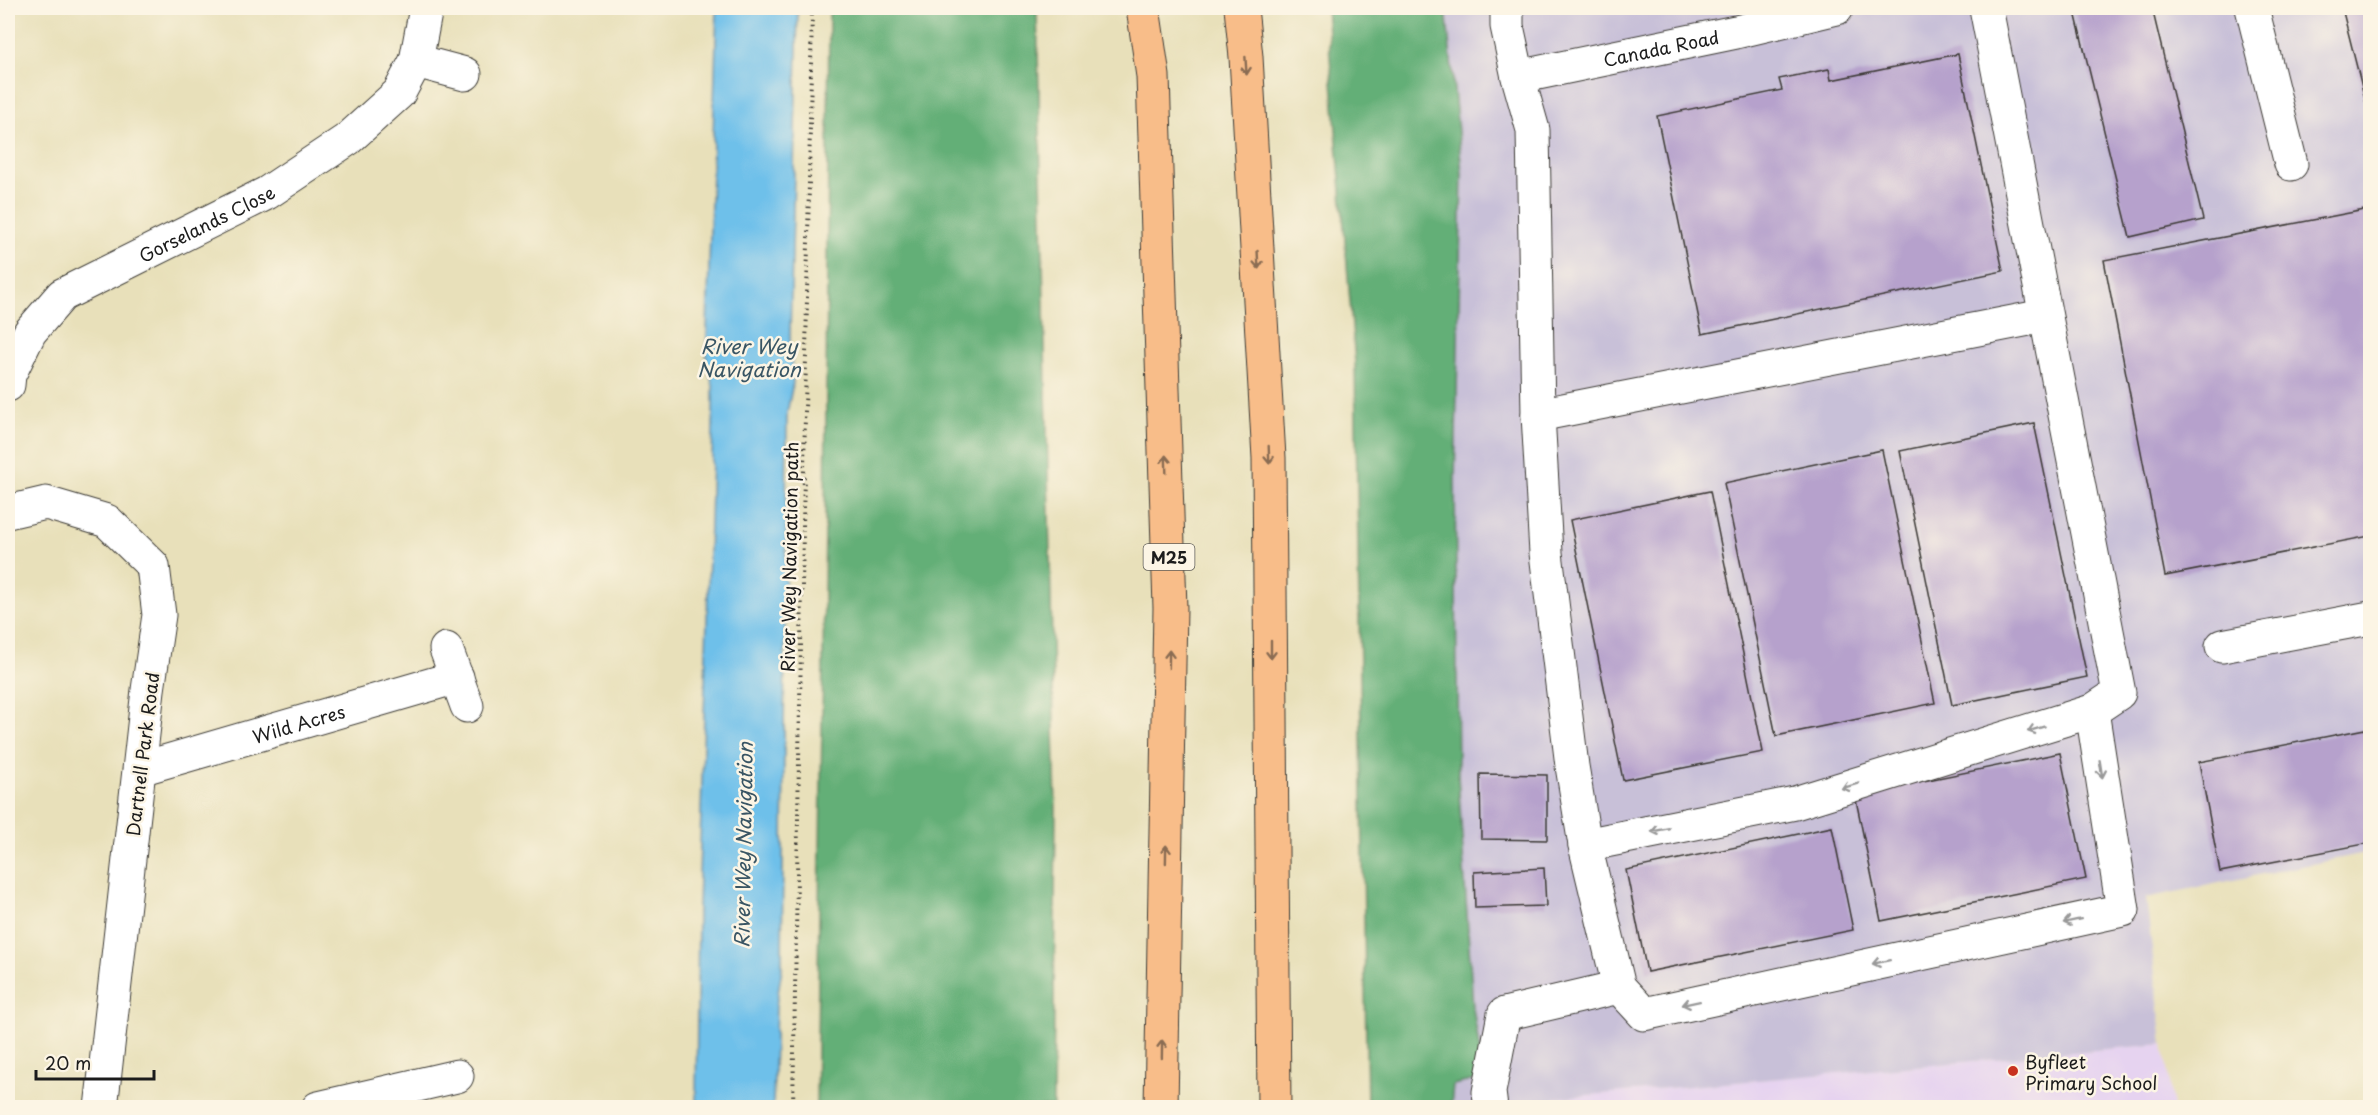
<svg xmlns="http://www.w3.org/2000/svg" width="2378" height="1115" font-family="'Playpen Sans',sans-serif">
  <rect width="100%" height="100%" fill="#fcf5e5"/>
  <filter id="ink" filterUnits="userSpaceOnUse"><feTurbulence type="fractalNoise" baseFrequency=".0167" numOctaves="2"/><feDisplacementMap in="SourceGraphic" scale="12" xChannelSelector="R" yChannelSelector="G"/><feConvolveMatrix kernelMatrix="1 2 1 2 8 2 1 2 1" color-interpolation-filters="sRGB"/></filter>
  <filter id="wash" filterUnits="userSpaceOnUse"><feTurbulence type="fractalNoise" baseFrequency=".008" numOctaves="4" result="noise"/><feDisplacementMap in="SourceGraphic" scale="24" xChannelSelector="R" yChannelSelector="G"/><feGaussianBlur stdDeviation="1.35" result="paint"/><feColorMatrix in="noise" values="0 0 0 0 0 0 0 0 0 0 0 0 0 0 0 0 0 1.4 0 .05"/><feComposite in="paint" operator="in"/></filter>
  <g filter="url(#wash)">
    <rect width="100%" height="100%" fill="#e8e0ba"/>
    <path fill="#e6d3f0" d="M2163,1044L2173,1107L1553,1108V1098Z"/>
    <path fill="#c8c0d8" d="M1446,8H2370V852L2146,898L2163,1044L1554,1098L1553,1107H1451L1453,1085L1484,1078L1473,1008L1458,776L1455,480L1462,173Z"/>
    <path fill="#64af77" stroke="#40664a" stroke-width="1.5" d="M829,8H1037L1056,809L1053,1107H816L825,526Z
      M1326,8H1446L1462,173L1455,480L1458,776L1473,1008L1484,1078L1453,1085L1451,1107H1367L1355,363Z"/>
    <path fill="#6ec0ea" stroke="#456e83" stroke-width="1.5" d="M717,8H798L790,336L793,383L787,413L782,968L776,1006L773,1107H696L698,909L713,426V385L706,362Z"/>
    <g id="blocks">
      <path fill="#b6a1cc" d="M2074,8H2152L2203,220L2130,237Z
        M2342,8H2370V119Z
        M1958,54L2003,271L1702,334L1657,116L1782,90L1779,79L1829,69L1831,80Z
        M2370,209V536L2165,576L2104,260Z
        M2034,423L2087,677L1952,705L1900,451Z
        M1882,450L1935,703L1776,736L1724,483Z
        M1710,491L1763,752L1623,780L1570,520Z
        M2370,728V843L2220,872L2199,762Z
        M2060,753L2086,879L1881,921L1855,795Z
        M1480,774L1547,775V840L1481,839Z
        M1832,827L1853,930L1647,972L1626,870Z
        M1544,868L1546,906L1475,908L1474,872Z"/>
    </g>
  </g>
  <g filter="url(#ink)">
    <use href="#blocks" fill-opacity="0" stroke="#3b3934" stroke-width="1.5"/>
    <g fill="none" stroke-linecap="round" stroke-linejoin="round">
      <g stroke="#3b3934" stroke-width="35">
        <g id="minor">
          <path d="M1507,8V26L1518,77L1533,130L1538,415L1546,553L1572,766L1585,845L1619,987L1644,1014L2123,910L2092,711"/>
          <path d="M2252,8L2291,164"/>
          <path d="M416,61L465,74"/>
          <path id="s1" d="M1518,77L1736,32L1837,8"/>
          <path id="s2" d="M8,385L9,375L30,332L62,295L267,193L348,139L399,93L416,61L426,8"/>
          <path d="M1538,415L2044,316"/>
          <path d="M8,512L46,503L107,521L153,566L159,615L148,690L101,1108"/>
          <path d="M2222,646L2370,618"/>
          <path d="M446,649L467,706"/>
          <path id="s3" d="M140,769L457,677"/>
          <path d="M1585,845L1795,803L2092,711L2119,693L1986,8"/>
          <path d="M318,1108L457,1076"/>
          <path d="M1491,1108L1489,1092L1504,1014L1619,987"/>
        </g>
      </g>
      <g stroke="#3b3934" stroke-width="35">
        <path id="highway" d="M1143,8L1153,76L1170,608L1161,1108
          M1241,8L1246,57L1269,458L1274,1108"/>
      </g>
      <path stroke="#3b3934" stroke-width="4" stroke-dasharray="1.5 4.5" stroke-linecap="butt" d="M793,1108L812,8"/>
      <use href="#minor" stroke="#fff" stroke-width="33"/>
      <use href="#highway" stroke="#f8bd89" stroke-width="33"/>
    </g>
    <defs><path id="oneway-shaft" d="M-6 0H5M1.5-3L5.5 0L1.5 3" fill="none" stroke-width="1.6" stroke-linecap="round" stroke-linejoin="round" transform="scale(1.5)"/></defs>
    <g stroke="#8a6c52">
      <use href="#oneway-shaft" transform="translate(1246 66) rotate(86)"/>
      <use href="#oneway-shaft" transform="translate(1258 260) rotate(87)"/>
      <use href="#oneway-shaft" transform="translate(1269 455) rotate(88)"/>
      <use href="#oneway-shaft" transform="translate(1166 464) rotate(-92)"/>
      <use href="#oneway-shaft" transform="translate(1271 650) rotate(90)"/>
      <use href="#oneway-shaft" transform="translate(1169 659) rotate(-89)"/>
      <use href="#oneway-shaft" transform="translate(1166 854) rotate(-89)"/>
      <use href="#oneway-shaft" transform="translate(1162 1049) rotate(-89)"/>
    </g>
    <g stroke="#999">
      <use href="#oneway-shaft" transform="translate(2036 729) rotate(163)"/>
      <use href="#oneway-shaft" transform="translate(2101 769) rotate(81)"/>
      <use href="#oneway-shaft" transform="translate(1850 786) rotate(163)"/>
      <use href="#oneway-shaft" transform="translate(1660 830) rotate(169)"/>
      <use href="#oneway-shaft" transform="translate(2072 921) rotate(168)"/>
      <use href="#oneway-shaft" transform="translate(1881 962) rotate(168)"/>
      <use href="#oneway-shaft" transform="translate(1691 1003) rotate(168)"/>
    </g>
  </g>
  <circle fill="#c8321e" stroke="#fcf5e5" stroke-width="2" cx="2013" cy="1071" r="6"/>
  <g text-anchor="middle" dominant-baseline="central" stroke-width="5" stroke-linejoin="round" paint-order="stroke">
    <rect fill="#fcf5e5" stroke="#5f5d58" stroke-width="1.5" x="1143.5" y="544" width="51" height="26" rx="4.5"/>
    <g font-size="16" font-weight="bold" fill="#1c1c1c">
      <text x="1169" y="557">M25</text>
    </g>
    <g font-size="18" fill="#1c1c1c" stroke="#fcf5e5">
      <text stroke="none"><textPath href="#s1" startOffset="146">Canada Road</textPath></text>
      <text stroke="none"><textPath href="#s2" startOffset="268">Gorselands Close</textPath></text>
      <text transform="translate(789 557) rotate(-89)">River Wey Navigation path</text>
      <text stroke="none"><textPath href="#s3" startOffset="165">Wild Acres</textPath></text>
      <text transform="translate(142 754) rotate(-83)">Dartnell Park Road</text>
    </g>
    <g font-size="18" fill="#1c1c1c" stroke="#fcf5e5" text-anchor="start">
      <text x="2025" y="1061">Byfleet<tspan x="2025" dy="21">Primary School</tspan></text>
    </g>
    <g font-size="20" font-style="italic" fill="#395564" stroke="#fcf5e5">
      <text x="749" y="346">River Wey<tspan x="749" dy="23">Navigation</tspan></text>
      <text transform="translate(743 845) rotate(-89)">River Wey Navigation</text>
    </g>
  </g>
  <rect width="2378" height="1115" fill="none" stroke="#fcf5e5" stroke-width="30"/>
  <path d="M36 1070v9h118v-9" fill="none" stroke="#1c1c1c" stroke-width="3"/>
  <text x="45" y="1070" font-size="18" fill="#1c1c1c" stroke="#fcf5e5" stroke-width="4.5" paint-order="stroke">20 m</text>
</svg>
